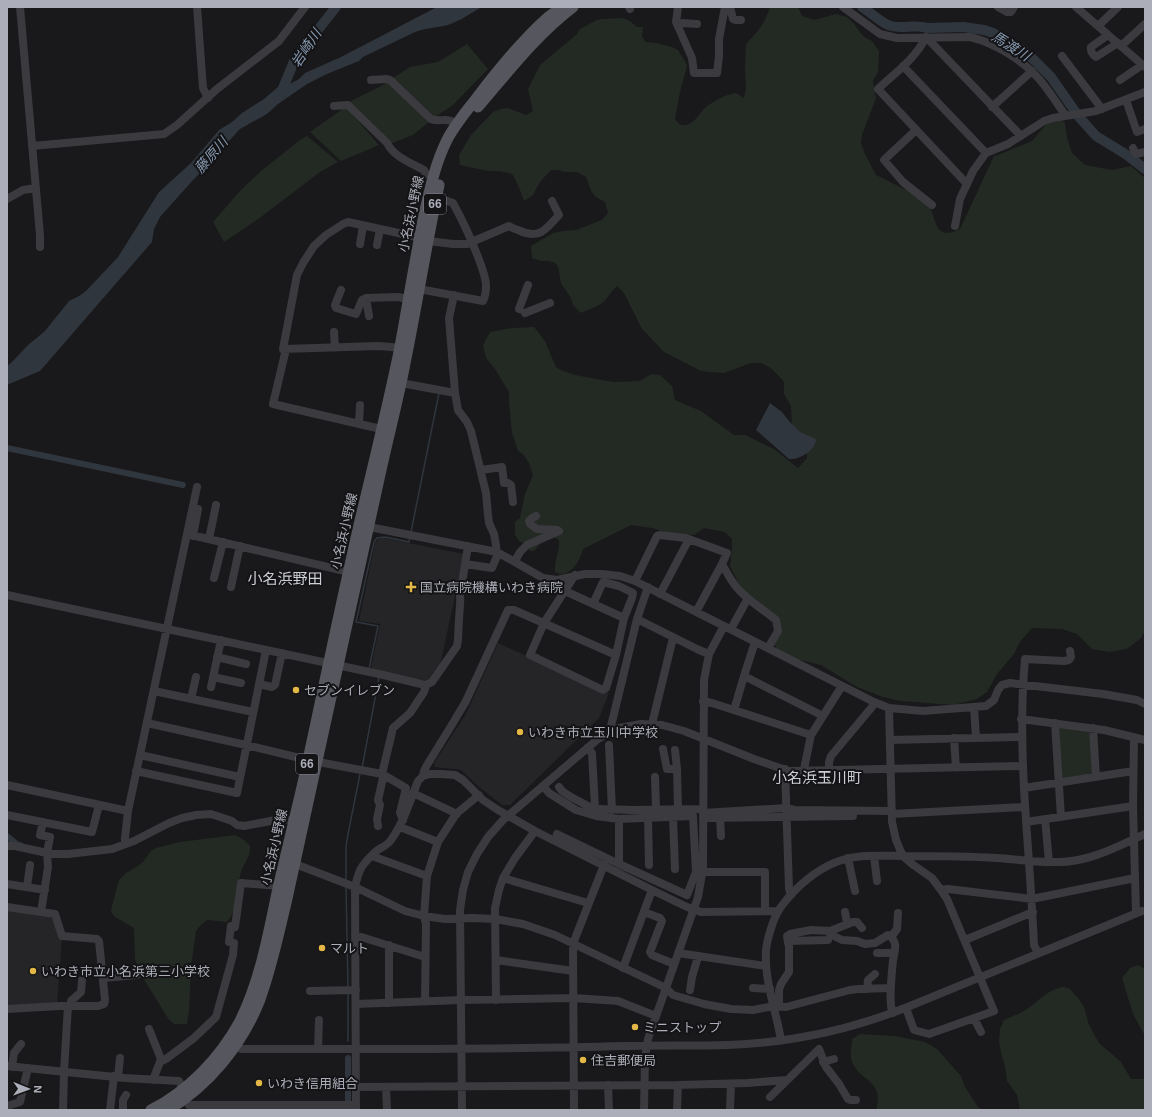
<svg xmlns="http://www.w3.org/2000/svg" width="1152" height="1117" font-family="Arial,'Noto Sans JP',sans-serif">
  <rect width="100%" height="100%" fill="#19181a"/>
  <path fill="#252527" d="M383,538L464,554L440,665L428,681L383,673L371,668L380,624L359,621L375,543L379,539Z
    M498,643L609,693L599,718L510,805H502L479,787L461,770L435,767L434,763L466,714Z
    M7,909L54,917L62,938L57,1004L7,1008Z"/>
  <path fill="#232a24" d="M770,7H798L802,16L814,20L836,14L847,17L855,25L860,32L864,37L872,41L879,51L878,72L873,81L876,98L862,135L861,143L864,152L876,175L906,190L918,191C921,195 925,199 928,203C937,219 934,242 960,229L994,156L998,155L1032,141L1049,121L1058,117L1065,123L1067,138L1072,153L1085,165L1112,170L1131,166L1145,178V631L1141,638L1127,649L1109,652L1092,649L1077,634L1062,629L1032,628L1020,642L1014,654L997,674L987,692L977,699L953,705L901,701L883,697L857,687L821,665L792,658L777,649L774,644L781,630L743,592L730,566L732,549V539L725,532L704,528L694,535L665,532L652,528L631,525L583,549C580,560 574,572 562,574C559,574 557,573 555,572C554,561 560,551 559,540L552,536L543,538L540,544L534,551H530L525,543L520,542L515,535V522L520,518L525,494L533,475L529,463L523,454L518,451L512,433L509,403V392L495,369L486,358L483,345L490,332L512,328L534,327L545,341L552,358L556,367L563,371L575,375L613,382L640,381L651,374L660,375L672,386L675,400L701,411L734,435H745L774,449L798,468L807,458V446L792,428L791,406L784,394V382L772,369L761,363H751L724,373L710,372L701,371L664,352L642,329L624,293L617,286C613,290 610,294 607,298C601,306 590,309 581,313L573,305L571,298L561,283L558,266L555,263L549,261H541L532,258L531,246L553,233L563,231L576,230L602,220L608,213L605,202C591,196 591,190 586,177L577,172H565L559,170H551L540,182L533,195L524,201L520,190L514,177L512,174L500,171H488L460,165L459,155L471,135L493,112L501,109L508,108L526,115L533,111L528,89L540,65L577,34L580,29L597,20L602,19L623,18L630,21L637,27H643L642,36L645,42L656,43L672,47L678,50L686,63L687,66L680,92L675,119C678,125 685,127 691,123C696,120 700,113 704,109C711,102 726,94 736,93L744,98L746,89L745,69L746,44C759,30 764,25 770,7Z
    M467,44L488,69L453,105L435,117L393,78L410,67L438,62Z
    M389,82L430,121L413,135L390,144L349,106L351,101Z
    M344,108H347L379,145L341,161L310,132Z
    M307,136L338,162L320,172L261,217L224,242L213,222L239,192L261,171L300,140Z
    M1059,727L1089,731L1091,733L1094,774L1061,779Z
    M235,835L244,840L250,846C251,858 244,861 241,872C236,889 239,909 227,922L207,920L199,927L196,931L191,966L189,1011L187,1024H174L169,1020L140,973L135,959L134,928L115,917L111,912L112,906L119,880L126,873L135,868L143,862L151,851L156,848L180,842Z
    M1138,965L1145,969V1036L1133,1014L1122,978L1130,968Z
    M1063,987L1070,989L1078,998L1084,1007L1089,1025L1099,1043L1121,1062L1131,1079H1142L1145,1078V1110H1020L1017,1095L1007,1081L1005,1066L1001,1053L999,1041L1000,1029L1004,1020C1012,1016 1020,1014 1027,1009C1039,1001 1048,989 1063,987Z
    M860,1034L895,1036L925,1042L937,1049L961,1076L965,1087L978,1107L983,1110H876C886,1078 855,1081 851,1058C850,1053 852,1045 852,1039Z"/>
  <path fill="#2f363e" d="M437,7H482C471,13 460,21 448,25C436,28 424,28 413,33L363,57L359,61L327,74L307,84L278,104L267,114L240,129L218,153L204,169L194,179L160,217L154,229L152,242L40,371L7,385V366L11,363L28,345L45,331L69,301L79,296L86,291L118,257L159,192L191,163L219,130L232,122L242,113L264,99L279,86L288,85L299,79L305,73L341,57Z
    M770,403L782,412L789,421L800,432L814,438L816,440C815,451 799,460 789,459L756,430Z"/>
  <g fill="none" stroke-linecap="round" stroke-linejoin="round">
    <path stroke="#2f363e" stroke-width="1.5" d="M411,532L439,393
      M369,669L378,626L356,622L374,542L377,538L385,537L409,542L410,537
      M362,768L379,677
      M346,880V846L348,834L360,774
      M346,886L348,986
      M348,992V1041"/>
    <path stroke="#2f363e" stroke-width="6" d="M7,448L183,485
      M7,836L18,845H20
      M348,1058V1110"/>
    <path stroke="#2f363e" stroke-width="10" d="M862,7C870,12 879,21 888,25C900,30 914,24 927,28L963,27L984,30L993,33L1011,45L1023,50L1035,61L1051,77L1079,117L1096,136L1127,155L1145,169
      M281,93L295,59L336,7"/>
    <path stroke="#3a3a3f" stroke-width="8" d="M20,7L40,235V247
      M197,7L203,88L208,98
      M629,7L630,9
      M678,7L676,22L692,58L694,73H717L719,56V39L725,7
      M730,7L733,19L735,20H741
      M843,7L880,34L897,38L970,37C995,43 1023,60 1040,80C1049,91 1057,103 1065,115
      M998,7L1007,12H1011L1014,7
      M1076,7L1145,67
      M678,25L682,23L697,24
      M1098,26L1118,7
      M1108,35L1091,47C1090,51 1093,55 1096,57L1118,43
      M1121,46L1145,24
      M1062,56L1102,109
      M903,66L986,153
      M371,80L386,79L390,80L431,119C441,123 445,116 457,124
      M1120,80L1142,65
      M1126,100L1137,132L1145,129
      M334,106L348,105L387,143C394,157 411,163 424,170L426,174L433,176
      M992,107L1032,71
      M916,130L884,160L903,182L932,205
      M32,146L164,134L177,125L217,89L279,41L305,7
      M1133,148L1136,154L1145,152
      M967,184L878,89C895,73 916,58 926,37L1021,136
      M7,199L23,190L36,188
      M955,226L960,199L973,171L986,153L1008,144L1044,121L1053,118L1096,111L1145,92
      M360,244L363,226
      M377,245L380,229
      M419,289L483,301C485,297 486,291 486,286C486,279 483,271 481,265C473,243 464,223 453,203L436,197
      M341,290L335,305L336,308L356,314L362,300L366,298L398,297L408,299
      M454,295L449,318L455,393L458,410L467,422L471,431L486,493L488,515L489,523L494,534L496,545L497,556L492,568L465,564
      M366,298L369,316
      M519,309L528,285
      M525,313L550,303
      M334,332L335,348
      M404,348L378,346L283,349L297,275L303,263L314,246L326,235L343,224L348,222L412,236L428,241L453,244H467L509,226C512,228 515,229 518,230C540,240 545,230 559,215L552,201
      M286,349L273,404L381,429
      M401,383L455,393
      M359,423L360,405
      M481,470L502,467L504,483H508L511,485L513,502
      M364,526L497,552L543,578L557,580L585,574H602L620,576L635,581L874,702L889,708L923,711L986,706L994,700L998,690L1002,685L1010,683L1103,694L1137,700L1145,704
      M187,534L349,572
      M193,536L198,509
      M209,539L216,505
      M515,561L520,552L527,545L559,531L557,530L537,529L530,524L529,521L532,518L536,516
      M575,575L544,623L530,655L603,690L606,688L616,655L624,618L632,598L633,593L619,586L603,582L593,604
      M214,578L223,542
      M635,581L657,536L659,535L686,538L727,553L722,564
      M231,587L240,546
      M565,591L624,618
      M660,594L689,539
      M7,595L379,674L421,684L426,685L432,682L457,646C459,638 458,629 459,620C459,612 461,604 460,595L468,546
      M696,612L722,564C727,573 732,583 739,590C750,602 764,610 776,620L778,631L768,648
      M637,619L699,650L709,654
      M731,629L748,598
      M217,657L246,664
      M744,676L823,716
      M213,677L241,683
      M259,684L272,687L275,685L282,653
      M211,687L221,640
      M154,691L253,712
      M191,699L196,677
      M703,701L712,703L811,735
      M974,707L976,738
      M889,708L892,822L896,840L901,852L905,858L912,864L932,878L941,890L947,899L994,1011L929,1034L914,1030L906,1008
      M734,710L744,676L755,642
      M1021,719L1104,730L1145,740
      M147,723L246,745L308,760L382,774L393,728L410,713L424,692L426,685
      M1055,723L1061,817
      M653,724V720L672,642L676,639
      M1093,728L1096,777
      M612,732L611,726L637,619L648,587
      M954,738L956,768
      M1134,738L1133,806L1136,913
      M890,740L1021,737
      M609,745L612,810
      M587,748L592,753L595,808
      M663,749L667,769H677
      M675,750L677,769L678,809
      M140,755L240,777
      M785,769L789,889L791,895
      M804,770L805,764L811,735L842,686
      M829,770V762L831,756L872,707L874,702
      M136,771L237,793L266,650
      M382,774L406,788L400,813L403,820
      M423,776L424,771L427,765L453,723L466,701L508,610H514L616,655
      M655,777L656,809
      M7,785L128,811
      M543,786L549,793L576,810L596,816L619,819L693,816L696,872H765V911
      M559,787L562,791L571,797L590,807L602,809L632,810L703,809
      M1024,788L1133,771
      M413,793L457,814
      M703,813L786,808L795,810L892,811
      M892,814L1025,807
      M7,815L92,832L99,805
      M673,817L675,869
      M648,818L649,865
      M703,818L853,816
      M720,818L721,836
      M1045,819L1049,862
      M1026,822L1133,806
      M378,826L377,819L380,805L378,800L383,778L382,774
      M400,827L438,842
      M557,834L619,864L687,895L696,872
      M125,843V838L128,811L197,487
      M7,846H15L47,853
      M47,855L52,854H68L112,849L134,841L169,823L182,818L196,815L211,814L232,821L237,825L244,826L281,819L294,820
      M372,856L427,876
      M874,856L877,881
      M848,858L855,891
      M290,862L355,887L405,911L424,916L445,919L472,918L495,919L523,924L555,935L666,988L673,995L704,1004L731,1009L753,1010L774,1006L786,1007L850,990L858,989L891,988
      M619,864V819
      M503,878L588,903
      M7,884L45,890
      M27,887L30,865
      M941,890L948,889L1032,899L1135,878
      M7,907L55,914L62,936L97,939L99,941L105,1000L104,1004L98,1006H60L7,1009
      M41,912L48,867L47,853L50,837L40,835L43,822
      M644,912L660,918L662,921L650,952L652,955L674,964
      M845,912L847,923
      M827,931L830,934L842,940L857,941L865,944L875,943L888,935C892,937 894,940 895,944C896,949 894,955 893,960C892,972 888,1004 893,1013
      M355,935L425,957
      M891,937L897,929L898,913
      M965,940L1033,912
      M788,943L787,936L790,934L811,930L830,931L853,922H857L862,928
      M389,945V1003
      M678,953L766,966
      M877,953H894
      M1038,953L1034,945C1032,903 1029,862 1026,820C1022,766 1020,713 1025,659L1064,661L1069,660L1071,657L1070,651
      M496,960L573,971
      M623,968L652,890
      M103,978L137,975
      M753,988L770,989
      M867,989L868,980L875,974
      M690,990L692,977L698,957
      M310,991L356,990
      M496,1000L495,908L499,890L503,878L515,858L535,831
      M425,1001L426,924L424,916L427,876L438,842L456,814L479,795
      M356,1004L461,1000L574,998L618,1001L656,1016
      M71,1006V1001L81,992L82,980
      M779,1007V990L781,984L789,972V941L828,940
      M974,1018L981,1032
      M149,1029L161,1059L153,1080
      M781,1040C776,1010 764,981 766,950C767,940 773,919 779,910C781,906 785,902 788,898C802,882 820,867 842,860C862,854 884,856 905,856C935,856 965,856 996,858C1017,859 1038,863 1059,862C1090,862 1118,846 1145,834
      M230,1045L241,1049C369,1049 497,1050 624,1046C659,1045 694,1046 728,1045C788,1043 849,1030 905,1008L1142,911
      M318,1049L319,1020
      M160,1062L166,1059L194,1038L216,1017L233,955L234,943L229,942L231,926L235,927L241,883L279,886
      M823,1062L834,1059
      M7,1066L125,1078L179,1081L183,1089
      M12,1067L14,1053L21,1044
      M118,1077L120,1058
      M608,1085L609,1110
      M356,1087L678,1085L747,1083L787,1080
      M386,1088L387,1110
      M770,1097L819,1049L826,1067L839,1084L848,1099L850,1100H856
      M189,1105H356
      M7,1106L20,1102L28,1068
      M63,1110L64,1071L68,1006
      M110,1110L114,1076
      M123,1110V1100L126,1095
      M356,1110L355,887C359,869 361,866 374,853C379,848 386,847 391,840C404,822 410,801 418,781L423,776L430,774H441L455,775L463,780L483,800L498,810L535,831L652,890L687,907L701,912L778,911
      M462,1110L460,910L463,890L468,872L477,854L488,837L503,820L598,739L619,728L641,724L662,725L684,731L754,759L777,767L790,771L1023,766
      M574,1110L573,944L576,936L604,865
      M644,1110L645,1058L648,1039L698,897L703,868L704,680L709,654L724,626
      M677,1110L678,1085
      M730,1110L731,1084"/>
    <path stroke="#56575e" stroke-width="11" d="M478,107C508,72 536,35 573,7
      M151,1110C188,1091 220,1058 240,1021C260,981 268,936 277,893C286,853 296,814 305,774C323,691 340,608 359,525C373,466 388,406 400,347C408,303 415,259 424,215C430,189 435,164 447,140C454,126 465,113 475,100C497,71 520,42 547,18C552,14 557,11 562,7
      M168,1110C209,1085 241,1046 259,1002C271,970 278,936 286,903C299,845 311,787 324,729C342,646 361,563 379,479C386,447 394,415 401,383C415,317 425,251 439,185"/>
  </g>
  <g fill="#e4b847" stroke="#141315" stroke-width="1.5">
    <path d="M409 581h4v4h4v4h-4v4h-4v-4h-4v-4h4z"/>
    <circle cx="296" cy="690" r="4"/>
    <circle cx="520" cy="732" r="4"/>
    <circle cx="322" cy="948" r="4"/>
    <circle cx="33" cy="971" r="4"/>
    <circle cx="635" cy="1027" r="4"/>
    <circle cx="583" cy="1060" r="4"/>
    <circle cx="259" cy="1083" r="4"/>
  </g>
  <g text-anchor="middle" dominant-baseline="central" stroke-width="4" stroke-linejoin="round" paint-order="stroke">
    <g fill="#141315" stroke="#7e8088" stroke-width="1">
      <rect x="424" y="194" width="22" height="20" rx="3"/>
      <rect x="296" y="754" width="22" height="20" rx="3"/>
    </g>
    <g font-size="12" font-weight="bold" fill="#acafb9">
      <text x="435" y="204">66</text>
      <text x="307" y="764">66</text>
    </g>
    <g font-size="13" fill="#acafb9" stroke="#141315">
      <text transform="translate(411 214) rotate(-78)">小名浜小野線</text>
      <text transform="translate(344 531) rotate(-77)">小名浜小野線</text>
      <text transform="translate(274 847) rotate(-77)">小名浜小野線</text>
    </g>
    <g font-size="13" fill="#acafb9" stroke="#141315" text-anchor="start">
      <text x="420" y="587">国立病院機構いわき病院</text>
      <text x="304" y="690">セブンイレブン</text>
      <text x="528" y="732">いわき市立玉川中学校</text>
      <text x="330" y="948">マルト</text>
      <text x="41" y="971">いわき市立小名浜第三小学校</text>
      <text x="643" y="1027">ミニストップ</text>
      <text x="591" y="1060">住吉郵便局</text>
      <text x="267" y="1083">いわき信用組合</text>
    </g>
    <g font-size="14" font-style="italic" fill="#869ab1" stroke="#141315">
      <text transform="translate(1011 46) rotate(32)">馬渡川</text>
      <text transform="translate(306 48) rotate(-56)">岩崎川</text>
      <text transform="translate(211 155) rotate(-49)">藤原川</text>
    </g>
    <g font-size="15" fill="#ccced5" stroke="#141315">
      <text x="285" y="578">小名浜野田</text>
      <text x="817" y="777">小名浜玉川町</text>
    </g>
  </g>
  <rect width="1152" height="1117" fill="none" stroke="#acafb9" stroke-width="16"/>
  <g transform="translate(28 1089) rotate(91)" stroke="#141315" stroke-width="3" paint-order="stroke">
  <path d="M0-3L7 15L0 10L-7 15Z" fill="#acafb9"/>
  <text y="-6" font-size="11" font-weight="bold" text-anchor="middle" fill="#acafb9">N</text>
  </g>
</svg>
